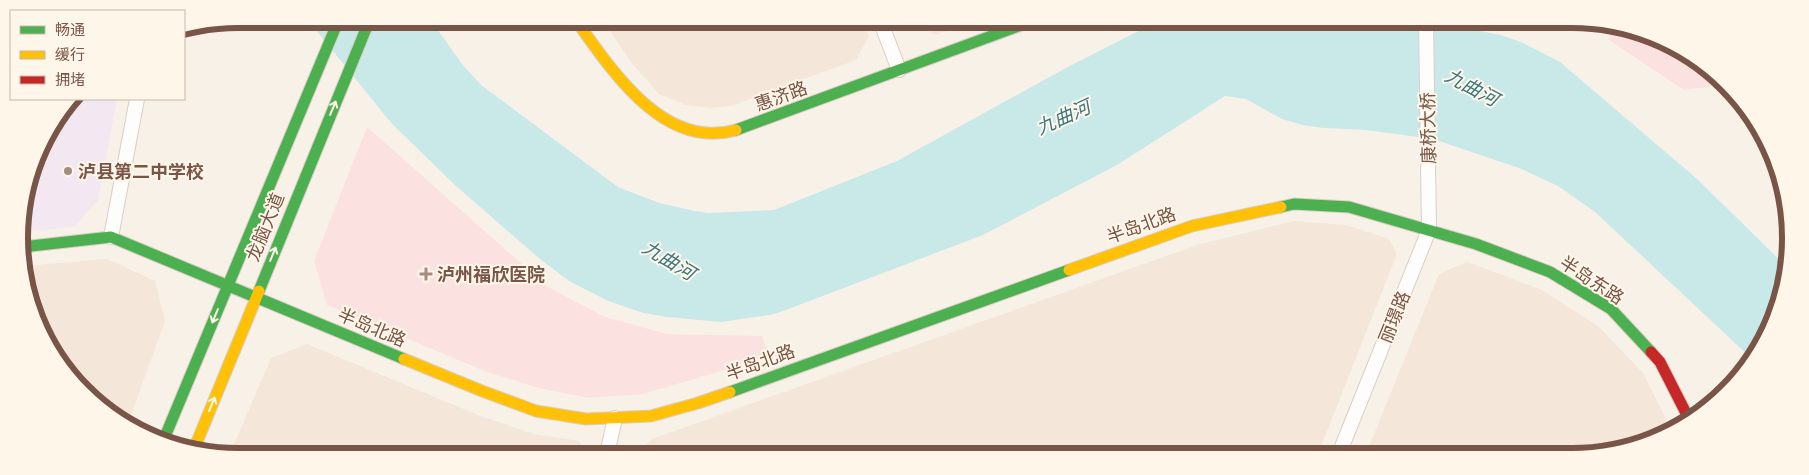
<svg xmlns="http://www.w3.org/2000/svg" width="1809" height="475" font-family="'IBM Plex Sans','Noto Sans SC',sans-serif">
  <rect width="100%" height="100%" fill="#f8f1e8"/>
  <path fill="#f4e6d8" d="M602,19L863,20L869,36L856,60L731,106L711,108L686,105L659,94L631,62Z
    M908,20H976L936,35Z
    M1294,221L1346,225L1389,239L1397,254L1318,454H637L652,439L1197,245Z
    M107,259L155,281L165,321L127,426L64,371L30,308L25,266Z
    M1467,262L1542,290L1598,326L1643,373L1669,425L1671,432L1600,454H1366L1439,274Z
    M307,344L478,415L534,434L579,441L586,454H230L271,358Z"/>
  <path fill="#f3e7f2" d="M74,99H117L98,200L74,227L20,232L19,223L41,141Z"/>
  <path fill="#fbe2e1" d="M1612,25L1681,48L1723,85L1684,90L1609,40Z
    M367,127L548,287L605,317L667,334L762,336L769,357L643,394L589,398L538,388L487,372L327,305L314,261Z"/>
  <path fill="#c9e9e9" d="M307,19H430L462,64L481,85L618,187L659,203L695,211L708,213L774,210L897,161L1064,69L1160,20H1387L1415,27L1438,30L1480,31L1501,35L1521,42L1560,62L1696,178L1788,268L1768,335L1751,358L1595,212L1558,186L1519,168L1433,139L1366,130L1323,128L1303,125L1282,119L1246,99L1225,96L1117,165L983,235L778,313L769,315L721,322L667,317L643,313L608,301L569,281L540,259L456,186L392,124Z"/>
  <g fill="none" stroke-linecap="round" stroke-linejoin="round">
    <g stroke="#d9cec6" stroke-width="16">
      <path id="street" d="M880,20L899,70
        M111,237L137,99
        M607,454L615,418
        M1339,454L1429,230L1426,20"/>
    </g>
    <g stroke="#d9cdc4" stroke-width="13">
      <path id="fast" d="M736,130L1035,20
        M1281,207L1294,204L1349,207L1476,244L1550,272L1611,309L1651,352
        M22,247L111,237L404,359
        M259,291L370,19
        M730,392L1069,270
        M164,439L339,19"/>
    </g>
    <g stroke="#d9cdc4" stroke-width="13">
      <path id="slow" d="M575,19C611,69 663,151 736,130
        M1069,270L1192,226L1281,207
        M404,359L482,391L536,411L586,419L651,416L698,403L730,392
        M194,449L259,291"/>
    </g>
    <g stroke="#d9cdc4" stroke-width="13">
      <path id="jam" d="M1651,352L1660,362L1689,419"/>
    </g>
    <use href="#street" stroke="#fefdfc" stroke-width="14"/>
    <use href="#fast" stroke="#4caf50" stroke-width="11"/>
    <use href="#slow" stroke="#ffc107" stroke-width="11"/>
    <use href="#jam" stroke="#c62828" stroke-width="11"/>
  </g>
  <defs><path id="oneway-shaft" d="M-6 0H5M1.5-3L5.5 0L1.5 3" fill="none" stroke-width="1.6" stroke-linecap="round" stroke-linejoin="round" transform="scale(1.25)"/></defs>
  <g stroke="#fff6ea">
    <use href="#oneway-shaft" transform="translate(333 108) rotate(-67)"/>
    <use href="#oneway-shaft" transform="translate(273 254) rotate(-68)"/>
    <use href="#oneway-shaft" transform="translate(215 316) rotate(113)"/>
    <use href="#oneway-shaft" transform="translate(212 404) rotate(-68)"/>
  </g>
  <g fill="#a58c7f" stroke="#fff6ea" stroke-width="2">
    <circle cx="68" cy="171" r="5"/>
    <path d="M423.5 266.5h5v5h5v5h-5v5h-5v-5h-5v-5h5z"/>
  </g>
  <g text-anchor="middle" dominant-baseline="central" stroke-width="4" stroke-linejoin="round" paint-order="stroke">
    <g font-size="18" fill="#785546" stroke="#fff6ea">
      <text transform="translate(781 96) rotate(-20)">惠济路</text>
      <text transform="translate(1428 128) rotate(-91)">康桥大桥</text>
      <text transform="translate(1141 225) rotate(-20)">半岛北路</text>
      <text transform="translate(265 227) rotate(-68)">龙脑大道</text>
      <text transform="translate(1592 280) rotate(33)">半岛东路</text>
      <text transform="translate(1394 317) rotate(-68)">丽璟路</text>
      <text transform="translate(372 327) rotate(23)">半岛北路</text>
      <text transform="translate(760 362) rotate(-20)">半岛北路</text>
    </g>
    <g font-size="18" font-weight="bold" fill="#785546" stroke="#fff6ea" text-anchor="start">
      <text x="78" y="171">泸县第二中学校</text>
      <text x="437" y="274">泸州福欣医院</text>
    </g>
    <g font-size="19" font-style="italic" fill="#39777e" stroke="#fff6ea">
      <text transform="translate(1472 87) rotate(28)">九曲河</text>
      <text transform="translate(1063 117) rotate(-24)">九曲河</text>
      <text transform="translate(669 260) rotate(31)">九曲河</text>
    </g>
  </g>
  <path d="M0 0H1809V475H0ZM238 28H1572A210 210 0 0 1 1782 238V238A210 210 0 0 1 1572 448H238A210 210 0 0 1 28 238V238A210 210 0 0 1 238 28Z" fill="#fff6ea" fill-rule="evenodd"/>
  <path fill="none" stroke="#785546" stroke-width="6" d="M238 28H1572A210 210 0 0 1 1782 238V238A210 210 0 0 1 1572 448H238A210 210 0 0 1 28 238V238A210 210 0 0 1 238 28Z"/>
  <rect x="10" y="10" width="175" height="90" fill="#fff6ea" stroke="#c9b6a8"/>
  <rect x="20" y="26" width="25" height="8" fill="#4caf50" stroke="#c9b6a8"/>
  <text x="55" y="35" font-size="15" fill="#785546">畅通</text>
  <rect x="20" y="51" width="25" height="8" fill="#ffc107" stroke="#c9b6a8"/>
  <text x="55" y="60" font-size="15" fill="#785546">缓行</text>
  <rect x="20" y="76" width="25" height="8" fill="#c62828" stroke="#c9b6a8"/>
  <text x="55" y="85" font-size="15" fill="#785546">拥堵</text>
</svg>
